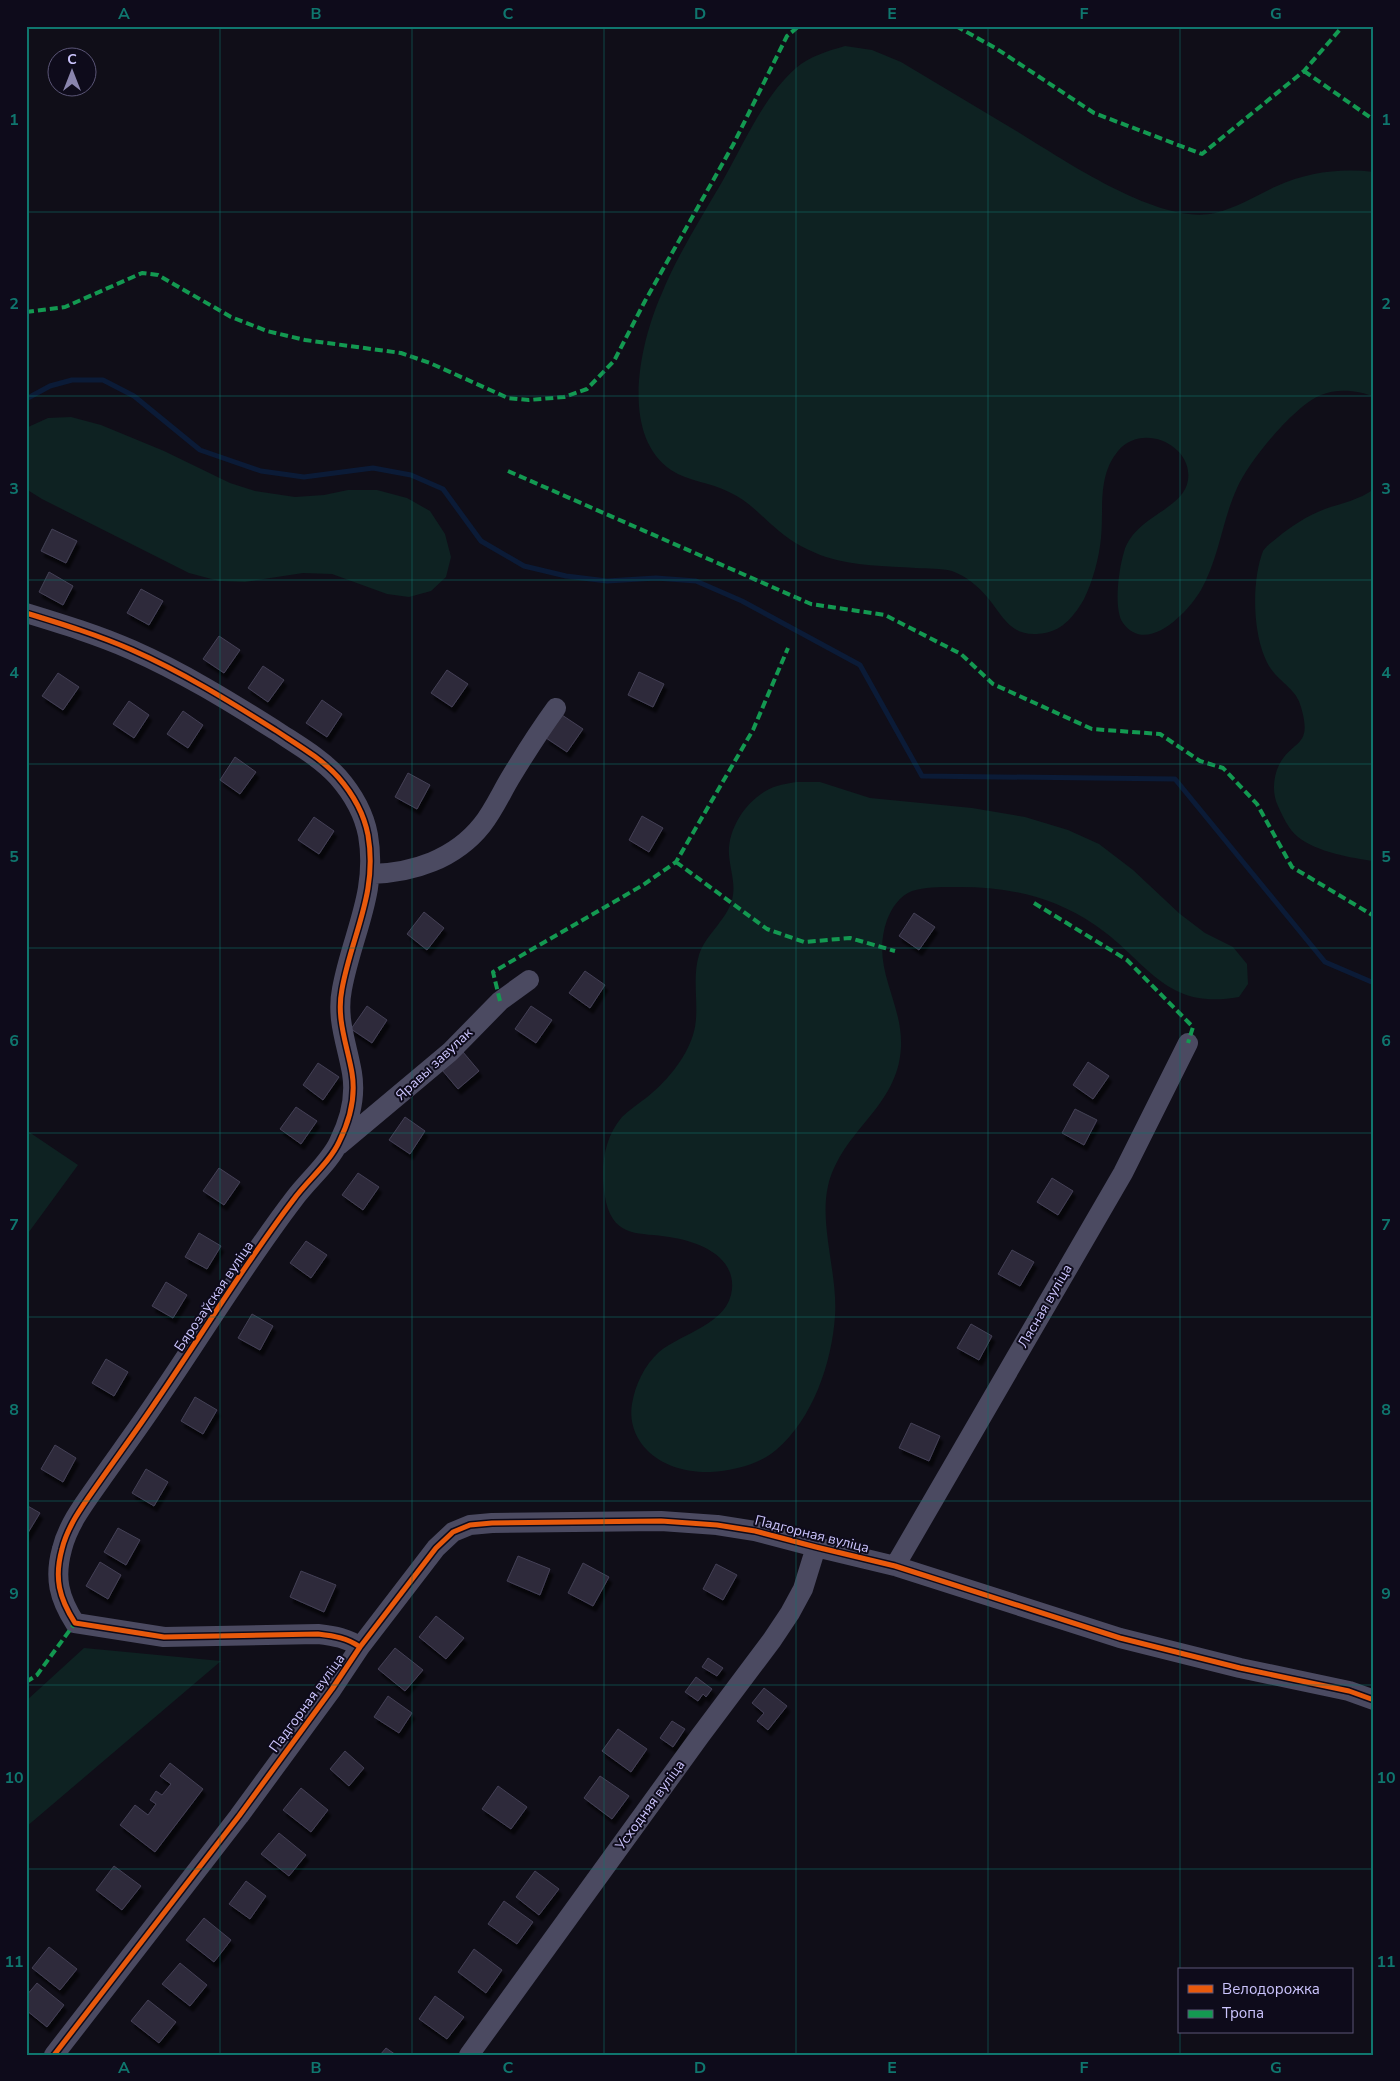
<svg xmlns="http://www.w3.org/2000/svg" width="1400" height="2081" font-family="'Nunito Sans',sans-serif">
  <defs>
    <filter id="shadow"><feDropShadow dx="3" dy="5.5" stdDeviation="1" flood-color="#0009"/></filter>
  </defs>
  <rect width="100%" height="100%" fill="#100e18"/>
  <path fill="#0e2222" d="M845,46L872,50L901,62C940,85 979,109 1018,132C1064,160 1160,226 1215,213C1237,208 1257,195 1277,186C1308,172 1341,168 1374,172V397C1360,390 1336,388 1321,395C1294,406 1249,461 1237,488C1222,521 1219,558 1201,590C1188,612 1147,656 1123,623C1113,609 1119,568 1124,552C1134,516 1184,510 1188,480C1193,445 1142,422 1118,451C1097,477 1104,508 1101,538C1099,558 1093,581 1084,599C1075,615 1063,630 1045,633C1012,639 1005,619 988,598C979,587 966,576 952,571C941,568 927,569 916,568C886,566 854,566 826,557C809,551 793,543 779,531C762,517 749,501 729,492C710,482 689,482 671,470C619,434 640,342 662,293C678,254 701,218 722,182C744,144 763,97 796,68C810,56 828,51 845,46Z
    M71,417L101,425L164,451L230,483L255,491L295,497L324,495L348,490H377L407,498L430,511L445,534L451,557L446,577L431,591L409,597L387,594L332,574L303,573L245,582L219,581L189,573L42,499L26,489V428L48,418Z
    M1374,489V861C1351,858 1317,852 1298,837C1289,830 1283,817 1278,806C1272,794 1273,777 1279,765C1293,739 1313,748 1301,707C1297,690 1281,683 1271,669C1252,641 1251,582 1263,551C1266,546 1272,542 1277,538C1291,526 1307,516 1325,509C1342,503 1359,500 1374,489Z
    M797,782H820L870,798L972,808L1025,817L1068,830L1099,844L1133,870L1180,914L1205,933L1233,947L1247,964L1248,984L1239,997C1164,1011 1147,960 1095,925C1051,895 1004,886 952,887C940,887 924,887 912,891C899,896 892,908 887,920C870,968 903,1001 901,1047C898,1108 842,1129 828,1186C819,1225 838,1275 835,1316C832,1362 813,1419 776,1450C760,1464 732,1471 711,1472C688,1473 662,1466 647,1450C635,1438 629,1421 632,1404C635,1385 644,1366 659,1352C682,1333 729,1324 732,1289C735,1255 697,1241 669,1237C641,1232 615,1239 606,1202C600,1173 602,1140 622,1117C629,1110 638,1104 646,1098C666,1082 685,1060 693,1035C701,1010 691,981 699,955C706,933 730,918 733,895C735,882 730,868 729,855C727,827 750,794 777,786C783,784 790,783 797,782Z
    M26,1130L78,1165L26,1236Z
    M84,1648L221,1661L26,1827V1701Z"/>
  <g fill="none" stroke-linecap="round" stroke-linejoin="round">
    <path stroke="#0b1b37" stroke-width="5" d="M26,399L50,386L72,380H103L134,396L200,450L261,471L304,477L373,468L411,475L443,489L481,541L524,566L566,576L607,581L656,578L696,581L742,601L860,665L922,776L1175,779L1325,962L1374,983"/>
  </g>
  <path fill="#2e2b3b" stroke="#444056" filter="url(#shadow)" d="M52,529L77,541L66,563L41,551Z
    M49,572L73,586L63,605L39,592Z
    M141,589L163,601L149,625L127,613Z
    M219,636L240,650L224,673L203,659Z
    M263,666L284,680L268,702L248,688Z
    M447,670L468,684L452,707L431,693Z
    M639,672L664,684L653,707L628,695Z
    M58,673L79,687L63,710L42,696Z
    M322,700L342,714L327,737L306,723Z
    M129,701L149,715L134,738L113,724Z
    M183,711L203,725L188,748L167,734Z
    M562,715L583,729L567,752L546,738Z
    M235,757L256,772L240,794L220,780Z
    M408,773L430,785L417,809L395,797Z
    M642,816L663,828L649,852L629,840Z
    M314,817L334,831L319,854L298,840Z
    M424,912L444,928L427,950L407,934Z
    M914,913L935,927L919,950L899,936Z
    M585,971L605,985L590,1008L569,993Z
    M367,1006L387,1020L372,1043L351,1029Z
    M531,1006L552,1020L536,1043L515,1029Z
    M463,1052L479,1071L458,1089L442,1070Z
    M1088,1062L1109,1076L1093,1099L1073,1085Z
    M318,1063L339,1077L323,1100L303,1085Z
    M296,1107L317,1121L301,1144L280,1129Z
    M1075,1109L1097,1120L1084,1145L1062,1133Z
    M405,1117L425,1131L410,1154L389,1140Z
    M219,1168L240,1182L224,1205L203,1191Z
    M358,1173L379,1187L363,1210L342,1195Z
    M1052,1178L1073,1191L1058,1215L1037,1202Z
    M199,1233L221,1246L207,1269L185,1257Z
    M306,1241L327,1255L311,1278L290,1263Z
    M1012,1250L1034,1262L1020,1286L998,1274Z
    M166,1282L187,1295L173,1318L152,1306Z
    M252,1314L273,1326L260,1350L238,1338Z
    M971,1324L992,1336L979,1360L957,1348Z
    M106,1359L128,1372L114,1396L92,1383Z
    M195,1397L217,1410L203,1434L181,1421Z
    M911,1423L940,1436L929,1461L899,1448Z
    M55,1445L76,1458L63,1482L41,1469Z
    M146,1469L168,1482L154,1506L132,1493Z
    M26,1505L40,1513L26,1536Z
    M118,1528L140,1540L126,1565L104,1552Z
    M518,1556L550,1569L540,1595L507,1581Z
    M100,1562L121,1575L108,1599L86,1586Z
    M583,1563L609,1577L593,1606L568,1593Z
    M716,1564L737,1575L723,1600L703,1589Z
    M301,1571L336,1585L324,1612L290,1597Z
    M436,1616L464,1638L446,1659L419,1637Z
    M395,1648L423,1670L405,1691L378,1669Z
    M708,1658L723,1668L717,1676L702,1667Z
    M696,1677L712,1689L706,1697L703,1694L698,1701L685,1692Z
    M764,1688L787,1706L768,1730L757,1721L764,1713L752,1703Z
    M388,1696L412,1713L399,1733L374,1717Z
    M672,1721L685,1729L673,1747L660,1738Z
    M618,1729L647,1749L631,1772L602,1751Z
    M345,1751L364,1768L349,1786L330,1769Z
    M170,1763L203,1789L155,1852L120,1825L135,1805L148,1815L156,1804L150,1800L156,1791L162,1795L171,1784L160,1776Z
    M600,1776L629,1796L612,1819L584,1798Z
    M498,1786L527,1807L511,1829L482,1809Z
    M301,1788L328,1810L311,1832L283,1810Z
    M279,1833L306,1855L289,1876L261,1854Z
    M114,1866L141,1886L122,1910L96,1890Z
    M535,1871L559,1889L539,1915L516,1897Z
    M246,1881L266,1896L250,1919L229,1904Z
    M504,1901L533,1922L517,1944L488,1924Z
    M204,1918L231,1940L214,1962L186,1940Z
    M49,1947L77,1969L60,1990L32,1968Z
    M474,1949L502,1970L486,1993L458,1972Z
    M180,1963L207,1985L190,2006L162,1984Z
    M37,1983L64,2005L47,2027L26,2010V1996Z
    M435,1996L464,2017L447,2039L419,2019Z
    M148,2000L176,2022L159,2043L131,2021Z
    M386,2048L396,2055H380Z"/>
  <g fill="none" stroke-linecap="round" stroke-linejoin="round">
    <path stroke="#4b4a61" stroke-width="20" d="M26,613C62,624 98,635 132,650C182,672 229,701 275,730C296,744 321,758 338,777C352,793 364,814 368,835C378,893 352,934 342,989C336,1019 347,1044 352,1073C356,1097 350,1120 339,1142C330,1162 307,1181 294,1199C245,1263 203,1333 157,1400C139,1427 119,1454 100,1481C86,1501 68,1524 62,1549C54,1578 59,1598 75,1623L164,1637L318,1634C335,1636 347,1638 360,1647
      M371,874C413,873 455,859 482,825C494,810 502,791 512,775C526,752 540,730 556,708
      M339,1145L450,1052L500,1001L529,980
      M895,1566L1123,1173L1188,1043
      M54,2055L239,1816L332,1689L360,1647L436,1548L453,1532L470,1525L492,1523L661,1521L717,1525L755,1531L816,1547L895,1566L1120,1638L1240,1668L1349,1691L1374,1700
      M469,2055L700,1736L772,1640L790,1613L803,1589L816,1547"/>
    <path stroke="#139951" stroke-width="4" stroke-dasharray="8 4" stroke-linecap="butt" d="M956,26L997,49L1094,113L1202,154L1304,71L1343,26
      M1304,71L1374,120
      M26,312L65,307L142,273L158,275L231,317L267,331L305,340L401,353L430,363L508,398L529,400L564,397L587,389L614,361L645,301L733,145L787,36L799,26
      M508,471L811,604L885,615L961,654L993,684L1092,729L1160,734L1200,761L1223,768L1257,804L1292,867L1374,916
      M676,862L767,929L804,942L850,938L895,951
      M1034,903L1127,960L1193,1027L1188,1043
      M500,1001L493,972L643,885L676,862L753,730L788,648
      M26,1682L37,1675L75,1623"/>
    <g stroke="#0e0b1b" stroke-width="8">
      <path id="cycleway" d="M26,613C62,624 98,635 132,650C182,672 229,701 275,730C296,744 321,758 338,777C352,793 364,814 368,835C378,893 352,934 342,989C336,1019 347,1044 352,1073C356,1097 350,1120 339,1142C330,1162 307,1181 294,1199C245,1263 203,1333 157,1400C139,1427 119,1454 100,1481C86,1501 68,1524 62,1549C54,1578 59,1598 75,1623L164,1637L318,1634C335,1636 347,1638 360,1647
        M54,2055L239,1816L332,1689L360,1647L436,1548L453,1532L470,1525L492,1523L661,1521L717,1525L755,1531L816,1547L895,1566L1120,1638L1240,1668L1349,1691L1374,1700"/>
    </g>
    <use href="#cycleway" stroke="#e8590c" stroke-width="5"/>
  </g>
  <path fill="none" stroke="#0f766e" stroke-width="1" stroke-opacity="0.55" d="M220,26V2055M412,26V2055M604,26V2055M796,26V2055M988,26V2055M1180,26V1970M26,212H1374M26,396H1374M26,580H1374M26,764H1374M26,948H1374M26,1133H1374M26,1317H1374M26,1501H1374M26,1685H1374M26,1869H1374M1180,2032V2055"/>
  <g text-anchor="middle" dominant-baseline="central" stroke-width="4" stroke-linejoin="round" paint-order="stroke">
    <g font-size="14" fill="#ccc5fe" stroke="#0e0b1b">
      <text transform="translate(434 1064) rotate(-43)">Яравы завулак</text>
      <text transform="translate(214 1296) rotate(-56)">Бярозаўская вуліца</text>
      <text transform="translate(1045 1306) rotate(-60)">Лясная вуліца</text>
      <text transform="translate(812 1534) rotate(14)">Падгорная вуліца</text>
      <text transform="translate(307 1703) rotate(-54)">Падгорная вуліца</text>
      <text transform="translate(650 1805) rotate(-54)">Усходняя вуліца</text>
    </g>
  </g>
  <rect width="1400" height="2081" fill="none" stroke="#0e0b1b" stroke-width="55"/>
  <rect x="1178" y="1968" width="175" height="65" fill="#0e0b1b" stroke="#5a5576"/>
  <rect x="1188" y="1985" width="25" height="8" fill="#e8590c" stroke="#5a5576"/>
  <text x="1222" y="1994" font-size="15" fill="#ccc5fe">Велодорожка</text>
  <rect x="1188" y="2010" width="25" height="8" fill="#139951" stroke="#5a5576"/>
  <text x="1222" y="2018" font-size="15" fill="#ccc5fe">Тропа</text>
  <g transform="translate(72 72)"><circle r="24" fill="#0e0b1b" stroke="#5a5576"/>
  <path d="M0-4L9 19L0 12L-9 19Z" fill="#8a85ae"/>
  <text y="-8" font-size="14" font-weight="bold" text-anchor="middle" fill="#ccc5fe">С</text>
  </g>
  <rect x="28" y="28" width="1344" height="2026" fill="none" stroke="#0f766e" stroke-width="2"/>
  <g font-size="16" text-anchor="middle" font-weight="bold" fill="#0f766e">
    <text x="124" y="19">A</text>
    <text x="316" y="19">B</text>
    <text x="508" y="19">C</text>
    <text x="700" y="19">D</text>
    <text x="892" y="19">E</text>
    <text x="1084" y="19">F</text>
    <text x="1276" y="19">G</text>
    <text x="14" y="125">1</text>
    <text x="1386" y="125">1</text>
    <text x="14" y="309">2</text>
    <text x="1386" y="309">2</text>
    <text x="14" y="494">3</text>
    <text x="1386" y="494">3</text>
    <text x="14" y="678">4</text>
    <text x="1386" y="678">4</text>
    <text x="14" y="862">5</text>
    <text x="1386" y="862">5</text>
    <text x="14" y="1046">6</text>
    <text x="1386" y="1046">6</text>
    <text x="14" y="1230">7</text>
    <text x="1386" y="1230">7</text>
    <text x="14" y="1415">8</text>
    <text x="1386" y="1415">8</text>
    <text x="14" y="1599">9</text>
    <text x="1386" y="1599">9</text>
    <text x="14" y="1783">10</text>
    <text x="1386" y="1783">10</text>
    <text x="14" y="1967">11</text>
    <text x="1386" y="1967">11</text>
    <text x="124" y="2073">A</text>
    <text x="316" y="2073">B</text>
    <text x="508" y="2073">C</text>
    <text x="700" y="2073">D</text>
    <text x="892" y="2073">E</text>
    <text x="1084" y="2073">F</text>
    <text x="1276" y="2073">G</text>
  </g>
</svg>
